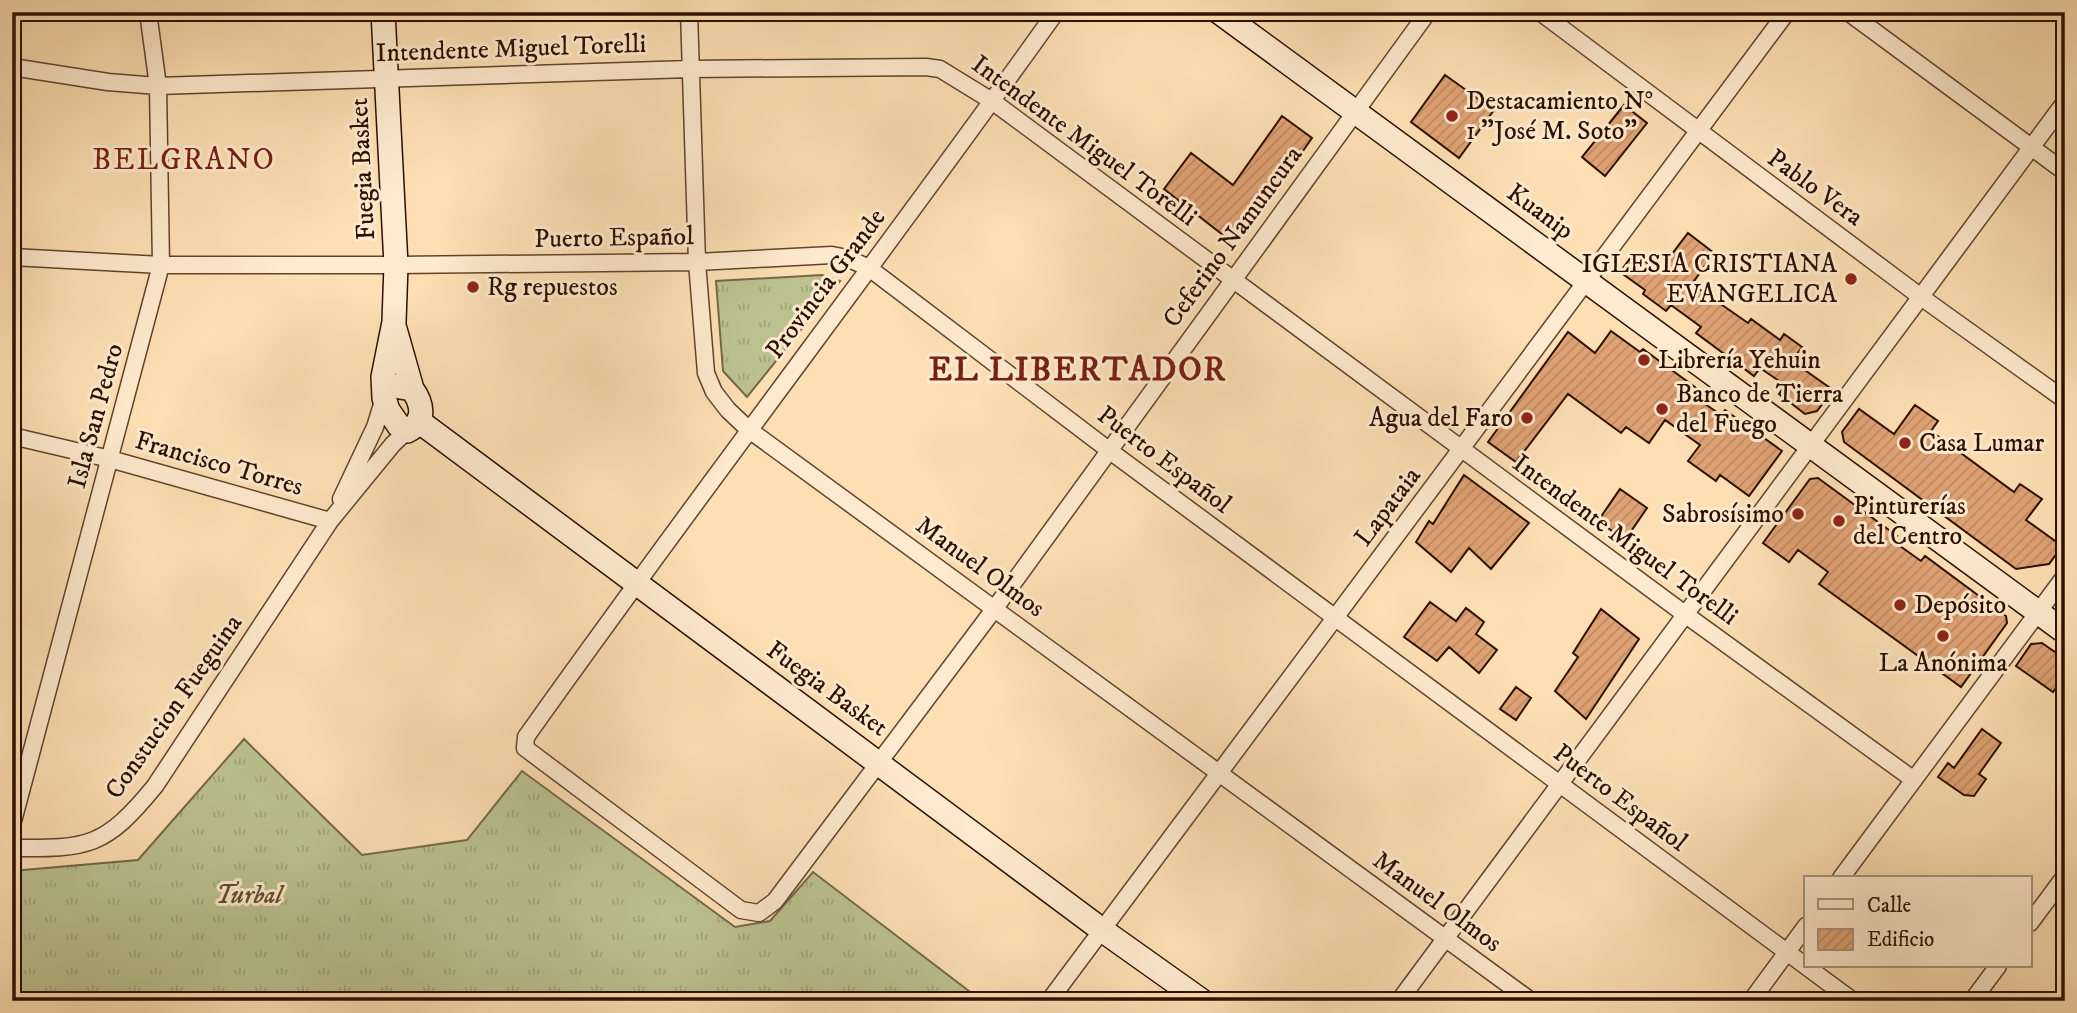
<svg xmlns="http://www.w3.org/2000/svg" width="2077" height="1013" font-family="'IM FELL DW Pica',serif">
  <defs>
    <pattern id="grass-tufts" width="24" height="20" patternUnits="userSpaceOnUse" patternTransform="scale(1.75)"><rect width="24" height="20" fill="#bbc290"/><path d="M3 7l-1-3M5 7V3M7 7l1-3M15 17l-1-3M17 17v-4M19 17l1-3" fill="none" stroke="#a1a67a"/></pattern>
    <pattern id="building-hatch" width="6" height="6" patternUnits="userSpaceOnUse" patternTransform="scale(1.75)"><rect width="6" height="6" fill="#dfa274"/><path d="M-1 1l2-2M0 6l6-6M5 7l2-2" fill="none" stroke="#c08a63"/></pattern>
  </defs>
  <rect width="100%" height="100%" fill="#fddfb3"/>
  <filter id="stains"><feTurbulence type="fractalNoise" baseFrequency=".00286" numOctaves="4"/><feColorMatrix values="0 0 0 0 .2 0 0 0 0 .09 0 0 0 0 .02 0 0 0 .5 -.17"/></filter>
  <radialGradient id="worn" r=".72"><stop offset=".6" stop-color="#630" stop-opacity="0"/><stop offset="1" stop-color="#630" stop-opacity=".3"/></radialGradient>
  <path fill="url(#grass-tufts)" stroke="#746848" stroke-width="2" d="M822,275L840,281L747,397L723,371L716,281Z
    M244,739L362,855L467,840L522,771L735,927L770,921L813,872L982,1001H12V871L138,860Z"/>
  <path fill="url(#building-hatch)" stroke="#2d0f00" stroke-width="2" d="M1445,75L1494,110L1459,158L1411,122Z
    M1624,105L1647,123L1605,176L1582,157Z
    M1282,116L1312,138L1279,185L1277,183L1232,242L1164,189L1191,153L1233,185Z
    M1688,233L1714,253L1692,284L1748,323L1751,319L1780,340L1784,334L1802,347L1792,361L1833,390L1817,411L1805,414L1779,394L1785,385L1760,368L1754,376L1696,333L1701,327L1671,305L1666,311L1643,294L1645,290L1620,272L1634,253L1659,271Z
    M1611,331L1640,352L1643,349L1699,390L1695,397L1721,415L1725,410L1782,451L1749,496L1720,475L1716,481L1688,461L1700,445L1665,420L1649,443L1626,427L1621,433L1568,394L1516,462L1488,442L1568,332L1595,353Z
    M1915,405L1938,421L1931,431L2014,492L2020,484L2042,499L2026,520L2062,546L2049,564L2016,569L1844,442L1842,432L1859,409L1894,434Z
    M1464,475L1529,523L1491,569L1469,548L1451,572L1416,542L1429,521L1433,524Z
    M1818,478L1897,536L1893,541L1921,561L1925,556L2006,616L2007,623L1961,687L1819,584L1828,572L1798,550L1789,562L1763,543L1810,479Z
    M1620,489L1647,508L1625,540L1598,521Z
    M1430,602L1456,621L1466,608L1484,622L1476,634L1497,650L1479,673L1449,647L1437,661L1404,637Z
    M1601,609L1639,639L1586,719L1555,691L1578,657L1573,653Z
    M2042,643L2065,659V688L2059,684L2053,692L2016,666L2031,644Z
    M1516,687L1531,698L1516,720L1500,709Z
    M1982,729L2001,743L1979,774L1986,779L1974,796L1964,795L1938,777L1948,763L1954,768Z"/>
  <g fill="none" stroke-linecap="round" stroke-linejoin="round">
    <g stroke="#61432d" stroke-width="19">
      <path id="minor" d="M689,12L697,262L706,373L714,392L728,410L748,429L1531,1001
        M1056,12C882,256 699,493 526,737L525,748L741,910L759,913L775,901L995,608L1428,12
        M1540,12L1921,297L2065,400
        M1848,12L2065,172
        M12,67L108,82L158,86L690,69L926,67L940,69L992,101L1686,615L1914,780
        M12,257L161,265H396L697,262L832,255L847,258L869,268L1110,451L1853,1001
        M12,436L110,459L330,521
        M341,499L375,427L384,398
        M12,825L161,265L158,86L148,12
        M12,848C89,849 105,847 155,786L330,521L393,444L407,431
        M1841,878L2065,576
        M2030,923L2065,876
        M1049,1001L1787,12
        M1399,1001L2065,102
        M1751,1001L1806,926
        M1972,1001L1998,966"/>
    </g>
    <g stroke="#2d0f00" stroke-width="26">
      <path id="secondary" d="M383,12L396,265L394,322L383,377L384,398L388,410L399,426L407,431C426,422 423,404 412,389L394,386L384,392
        M1219,12L2065,632
        M395,329L412,389
        M420,422L1102,930L1202,1001"/>
    </g>
    <use href="#minor" stroke="#feeace" stroke-width="16"/>
    <use href="#secondary" stroke="#feeace" stroke-width="23"/>
  </g>
  <g fill="#8f2418" stroke="#feeace" stroke-width="2.5">
    <circle cx="1452" cy="116" r="7"/>
    <circle cx="1851" cy="279" r="7"/>
    <circle cx="473" cy="287" r="7"/>
    <circle cx="1644" cy="360" r="7"/>
    <circle cx="1662" cy="409" r="7"/>
    <circle cx="1527" cy="418" r="7"/>
    <circle cx="1905" cy="443" r="7"/>
    <circle cx="1798" cy="514" r="7"/>
    <circle cx="1839" cy="521" r="7"/>
    <circle cx="1900" cy="605" r="7"/>
    <circle cx="1943" cy="636" r="7"/>
  </g>
  <g text-anchor="middle" dominant-baseline="central" stroke-width="6" stroke-linejoin="round" paint-order="stroke">
    <g font-size="26" fill="#2d0f00" stroke="#feeace">
      <text transform="translate(511 49) rotate(-2)">Intendente Miguel Torelli</text>
      <text transform="translate(1084 141) rotate(36)">Intendente Miguel Torelli</text>
      <text transform="translate(363 169) rotate(-93)">Fuegia Basket</text>
      <text transform="translate(1815 188) rotate(36)">Pablo Vera</text>
      <text transform="translate(1540 212) rotate(36)">Kuanip</text>
      <text transform="translate(1233 237) rotate(-54)">Ceferino Namuncura</text>
      <text transform="translate(614 238) rotate(-1)">Puerto Español</text>
      <text transform="translate(826 284) rotate(-53)">Provincia Grande</text>
      <text transform="translate(96 416) rotate(-75)">Isla San Pedro</text>
      <text transform="translate(1164 460) rotate(37)">Puerto Español</text>
      <text transform="translate(219 464) rotate(16)">Francisco Torres</text>
      <text transform="translate(1388 507) rotate(-53)">Lapataia</text>
      <text transform="translate(1625 540) rotate(36)">Intendente Miguel Torelli</text>
      <text transform="translate(980 567) rotate(36)">Manuel Olmos</text>
      <text transform="translate(827 689) rotate(36)">Fuegia Basket</text>
      <text transform="translate(174 707) rotate(-55)">Constucion Fueguina</text>
      <text transform="translate(1620 798) rotate(37)">Puerto Español</text>
      <text transform="translate(1437 902) rotate(36)">Manuel Olmos</text>
    </g>
    <g font-size="26" fill="#2d0f00" stroke="#feeace" text-anchor="start">
      <text x="1466" y="101">Destacamiento N°<tspan x="1466" dy="30">1 "José M. Soto"</tspan></text>
      <text x="1837" y="264" text-anchor="end">IGLESIA CRISTIANA<tspan x="1837" dy="30">EVANGELICA</tspan></text>
      <text x="487" y="287">Rg repuestos</text>
      <text x="1658" y="360">Librería Yehuin</text>
      <text x="1676" y="394">Banco de Tierra<tspan x="1676" dy="30">del Fuego</tspan></text>
      <text x="1513" y="418" text-anchor="end">Agua del Faro</text>
      <text x="1919" y="443">Casa Lumar</text>
      <text x="1853" y="506">Pinturerías<tspan x="1853" dy="30">del Centro</tspan></text>
      <text x="1784" y="514" text-anchor="end">Sabrosísimo</text>
      <text x="1914" y="605">Depósito</text>
      <text x="1943" y="663" text-anchor="middle">La Anónima</text>
    </g>
    <g font-size="26" font-style="italic" fill="#5f4e32" stroke="#feeace">
      <text x="249" y="895">Turbal</text>
    </g>
    <g font-size="30" letter-spacing="2" fill="#7a1f14" stroke="#feeace">
      <text x="184" y="160">BELGRANO</text>
    </g>
    <g font-size="33" font-weight="bold" letter-spacing="2" fill="#7a1f14" stroke="#feeace">
      <text x="1078" y="370">EL LIBERTADOR</text>
    </g>
  </g>
  <rect width="2077" height="1013" fill="none" stroke="#fddfb3" stroke-width="42"/>
  <rect x="14" y="14" width="2049" height="985" fill="none" stroke="#2d0f00" stroke-width="3.5"/>
  <rect x="21" y="21" width="2035" height="971" fill="none" stroke="#2d0f00" stroke-width="2"/>
  <rect x="1804" y="876" width="228" height="91" fill="#feeace" stroke="#aa927c" stroke-width="2"/>
  <rect x="1818" y="899" width="35" height="10" fill="#feeace" stroke="#aa927c" stroke-width="2"/>
  <text x="1867" y="912" font-size="21" fill="#2d0f00">Calle</text>
  <rect x="1818" y="929" width="35" height="21" fill="url(#building-hatch)" stroke="#aa927c" stroke-width="2"/>
  <text x="1867" y="946" font-size="21" fill="#2d0f00">Edificio</text>
  <rect width="100%" height="100%" filter="url(#stains)"/>
  <rect width="100%" height="100%" fill="url(#worn)"/>
</svg>
